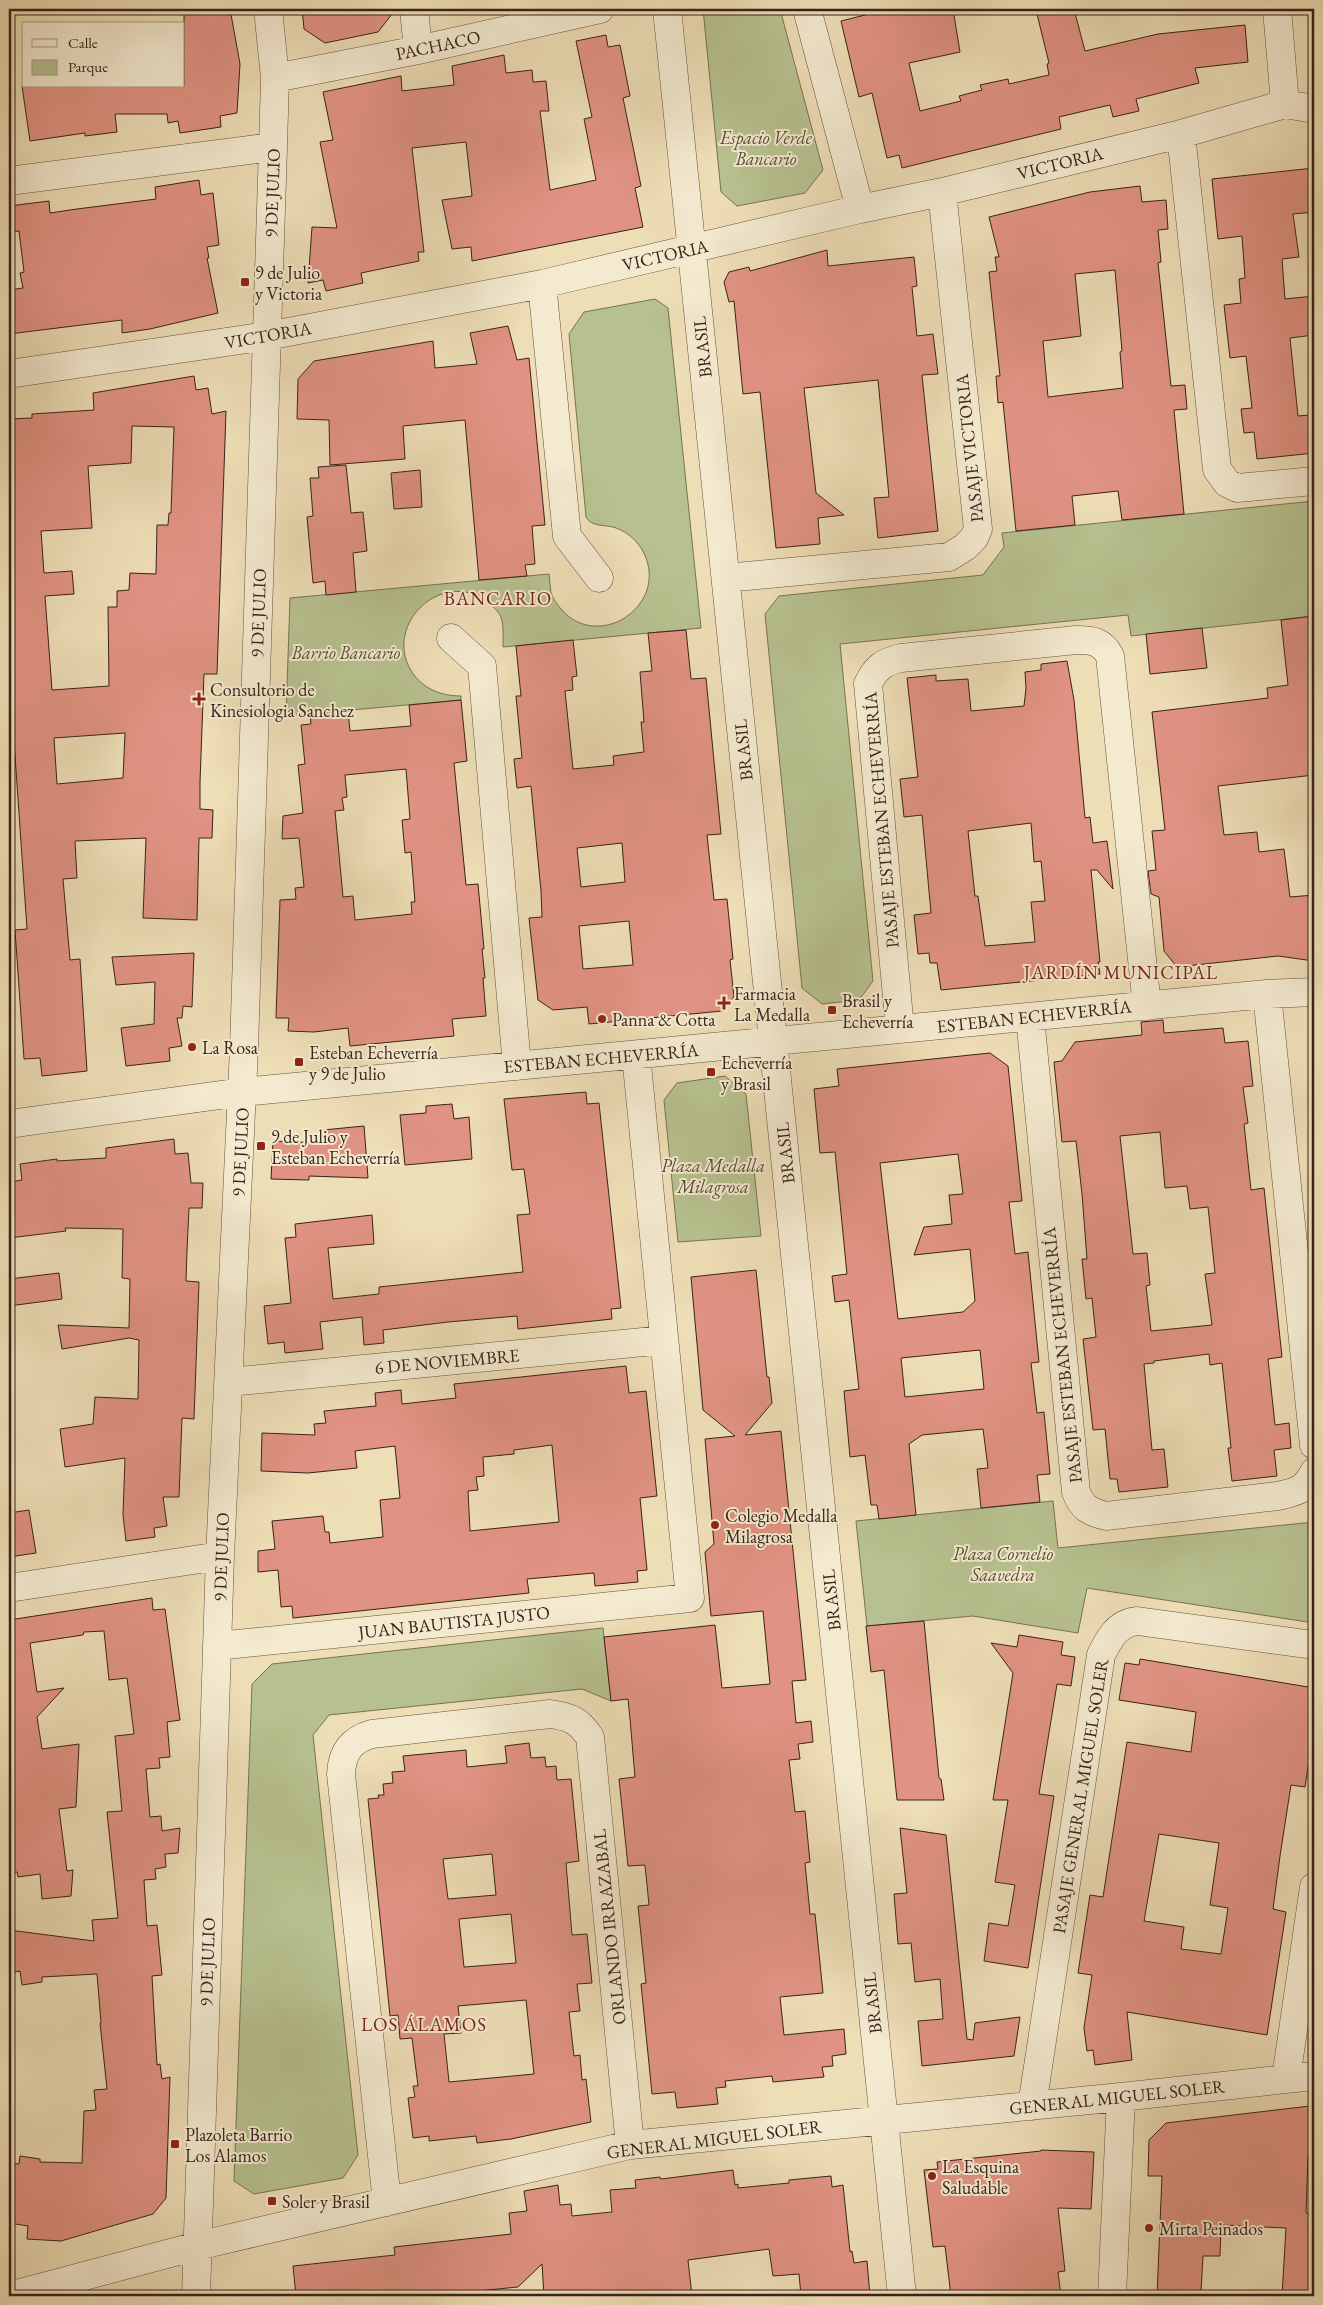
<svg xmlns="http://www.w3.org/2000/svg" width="1323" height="2305" font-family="'EB Garamond',serif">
  <rect width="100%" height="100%" fill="#eedeb6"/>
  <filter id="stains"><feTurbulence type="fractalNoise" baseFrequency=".004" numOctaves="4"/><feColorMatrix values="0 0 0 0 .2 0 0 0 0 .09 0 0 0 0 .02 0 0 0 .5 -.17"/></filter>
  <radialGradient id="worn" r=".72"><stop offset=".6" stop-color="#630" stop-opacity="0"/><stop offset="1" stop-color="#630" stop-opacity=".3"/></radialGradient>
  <path fill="#b7c18f" stroke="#787254" d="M703,9H780L823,170L805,193L737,206L721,192Z
    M655,299L668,308L701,628L503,647C503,638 504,626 501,617C498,610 490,604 485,600C438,569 380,629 414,675C426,690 442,696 461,696V700L286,716L290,598L549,574C550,580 550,587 551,593C553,599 557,604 561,609C587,640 634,626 647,590C655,565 641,537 616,528C606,524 592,528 586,517L569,334L584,312Z
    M1314,501V616L1131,636L1128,615L840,644L873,981L859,1000L822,1004L802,988L765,614L779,596L983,575L1004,547L1002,533Z
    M725,1076L746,1094L761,1236L678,1242L664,1100L677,1083Z
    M1053,1501L1058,1548L1314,1522V1623L1087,1588L1078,1633L973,1616L867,1626L856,1521Z
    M603,1628L611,1701L582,1689L329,1715L313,1735L358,2155L343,2178L254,2194L234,2181L252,1684L272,1664Z"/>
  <path fill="#e19383" stroke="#392219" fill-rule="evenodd" d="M184,9H230L240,64L237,113L220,116L221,127L180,133L178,121L168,123L167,114H115L117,132L85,136V133L30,141L22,86H184Z
    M302,9H396L378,32L325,43L304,29Z
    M875,9H953L960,52L909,63L920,111L961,101L959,96L982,90L980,85L1008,79L1009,84L1049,75L1047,64L1049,63L1037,14L1046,12L1045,9H1074L1085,51L1158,34L1245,25L1248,62L1195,68L1199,83L1136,99L1139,111L1113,117L1110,105L1084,111L1059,117L1061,129L902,168L899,155L887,158L872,93L859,97L841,21L877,12Z
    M606,35L608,47L620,45L630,96L623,98L641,186L635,188L643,227L472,261L471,247L452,249L442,200L472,196L466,142L412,148L424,252H418L419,261L361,273L363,283L326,291L323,280L308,283L312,227L337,228L320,142L333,140L323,92L401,76L402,91L454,85L452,66L504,55L506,73L532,70L533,82L546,81L549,111H540L550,190L596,180L584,119L592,117L576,41Z
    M1314,168V212L1293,214L1299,257L1282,259L1285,299L1314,296V335L1290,338L1298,416L1310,415L1314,453L1257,459L1254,432L1244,433L1241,409L1252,408L1246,356L1230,358L1224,305L1241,303L1239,279L1245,278L1242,236L1218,239L1212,179Z
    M199,180L201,195L213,193L219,245L207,247L209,258H207L218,313L150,329L122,333V320L9,334V290L23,288L20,273L24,272L19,231L9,232V206L49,201L50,213L77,209L156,199L155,187Z
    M1140,186L1142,202L1166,200L1168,229L1158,230L1161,262L1158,263L1171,386L1185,385L1187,409L1174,410L1184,514L1122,520L1118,491L1072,496L1075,525L1016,531L1003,402L998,403L996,376H1000L989,272L997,271L995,257H999L989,217L1090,192ZM1115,270L1122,351L1120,352L1123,388L1048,397L1043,341L1081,336L1075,274Z
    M827,250L828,266L914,257L917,286L912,287L917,336L933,334L938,374L922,375L938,531L878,538L874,498L889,497L878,380L804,388L816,493L844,515L818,518L820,544L776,548L760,392L743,394L734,301L729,302L724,282L729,272L749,267L750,271Z
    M508,326L517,360L529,358L545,525L532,526L535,564L525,565L527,576L479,580L465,420L403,426L405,459L330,465L329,420L297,419L298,379L314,361L433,341L435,368L477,364L470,333Z
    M194,376L196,390L208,388L212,414L226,411L217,674H204L200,782V809L213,810L212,838H199L197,920L143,918L146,838L75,841L77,878L63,879L70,960L80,959L87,1071L42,1076L40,1058L24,1059L15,930L27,929L14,741L11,706H9V419L32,418V414L94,410L93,393ZM132,426L174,427L171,513H169L168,525H157L156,574L130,573L129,590L117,591V607H108L109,686L52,690L45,596L74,594L72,571L44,573L41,531L92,528L88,466L131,463ZM125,733L123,778L57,784L54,738Z
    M346,465L351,513L363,512L367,551L353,553L356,592L326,595L325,581L313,583L307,517L313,516L310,478H319L318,467Z
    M420,470L422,507L394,509L391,473Z
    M1314,616V775L1218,786L1224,835L1257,832L1259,852L1284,849L1290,897L1314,895V961L1278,956L1177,967L1164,951L1159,897L1151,894L1148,871L1156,870L1152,831L1165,830L1152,712L1268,698L1267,688L1288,685L1281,620Z
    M1202,628L1207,668L1150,674L1146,634Z
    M686,630L691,679L706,678L721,834L707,835L714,900L727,899L733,959L730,960L734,997L722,1011L589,1024L587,1007L553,1010L538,1000L529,918L542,917L541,891L531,786L517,788L514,759L522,758L516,696H521L516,646L573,640L577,676L572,677L573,690L565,691L573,769L594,767L614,765L613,756L644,752L641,722H644L640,672L652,671L648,633ZM622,843L625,882L581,887L577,848ZM629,921L633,965L583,969L579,926Z
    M1067,661L1074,700L1085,818L1090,817L1093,843L1107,841L1113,889L1097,870H1091L1100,962H1098L1100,974L941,990L937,963H930L929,953L918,954L914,915L931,913L922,815L904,817L900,779L918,777L907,678L936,675V681L968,679L971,711L1024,706L1026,688L1025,672L1041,670V664ZM1031,823L1034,862L1041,861L1045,901L1031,902L1035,942L985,946L978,896H975L968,831Z
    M461,700L467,761L454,763L466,885L478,884L484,949H482L485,978H483L486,1016L452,1019L454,1036L350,1046L348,1028L314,1032L288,1031L289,1018H276L280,900L296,899L295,888L304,887L299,838L282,839L283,816L303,813L298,765L305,764L301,725L311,724L310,714L348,711L350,731L411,726L409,705ZM406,769L410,819L402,820L405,853L411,852L415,902H411L412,914L355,920L353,896L343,897L335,811L344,810L342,798L347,797L345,775Z
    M194,953L192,1007L183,1006L182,1018H177L182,1046L169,1048L170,1061L126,1066L121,1028L154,1024L155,982L116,985L112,957Z
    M1163,1020L1164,1033L1223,1028L1225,1043L1248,1041L1253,1086L1243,1087L1248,1123L1244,1124L1248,1162L1251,1190L1264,1188L1282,1357L1268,1359L1275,1425L1289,1423L1291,1448L1274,1450L1277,1476L1232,1481L1228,1448H1231L1222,1363L1210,1365L1209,1354L1154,1361V1363L1144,1364L1152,1450L1164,1449L1168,1487L1119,1492L1117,1479H1110L1105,1429L1093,1430L1083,1339L1096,1337L1092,1298L1086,1299L1082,1259H1087L1082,1194L1076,1141L1062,1142L1054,1062L1062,1061L1075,1042L1142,1035L1141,1022ZM1160,1132L1165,1188L1187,1186L1190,1209L1208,1207L1215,1273L1205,1274L1212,1325L1151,1331L1146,1286L1150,1285L1147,1253L1133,1254L1120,1136Z
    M990,1053L1008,1066L1022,1201L1009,1202L1015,1254L1028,1252L1039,1362L1031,1363L1037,1413L1044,1412L1050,1474L1037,1475L1040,1502L981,1508L977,1469L988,1468L983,1429L922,1435L909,1444L916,1515L879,1519L877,1505H871L865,1455L850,1457L844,1391L859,1389L856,1362L849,1300L835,1302L832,1276L847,1274L835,1152L820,1153L814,1089L839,1086L837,1069ZM958,1154L963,1194L949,1195L952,1224L924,1227L914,1255L970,1249L975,1301L963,1312L898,1319L880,1163ZM980,1350L984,1389L905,1397L901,1358Z
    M586,1092L587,1104L599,1103L621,1308L611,1309L612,1319L518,1329L517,1316L448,1322L383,1330L384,1343L364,1345L362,1317L320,1322L323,1349L285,1353L284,1342L268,1344L264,1306L291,1303L285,1238L296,1237L295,1224L372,1215L374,1244L328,1248L333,1299L379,1294V1287L523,1272L517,1215L530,1214L524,1169L512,1170L504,1099Z
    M452,1104L454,1119L469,1117L472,1159L405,1165L400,1115L426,1113V1106Z
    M364,1126L368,1178L309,1176V1180L271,1179L273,1141L325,1143L323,1130Z
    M174,1139L175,1154L188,1153L191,1183H203L202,1208H189L187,1251L186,1281L199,1282L194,1419L182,1418L179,1497H163L167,1526L154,1528L155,1537L126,1541L123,1515L125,1458L65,1467L60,1429L93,1424L95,1397L138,1399L139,1340L129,1338L62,1349L58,1325L129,1328L130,1279L122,1278L123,1229L65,1228L66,1231L9,1238V1182L22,1180L20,1164L57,1159V1161L106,1158V1148Z
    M756,1270L767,1377H769L772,1403L745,1435L781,1431L806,1680L792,1681L796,1723L811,1721L813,1742L798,1744L800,1759L789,1760L795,1812L805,1811L810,1862L805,1863L810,1914H815L823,1993L780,1997L784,2035L844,2029L846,2054L832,2056L833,2066L822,2067L824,2077L773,2082L772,2076L725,2081L726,2087L716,2088L718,2104L677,2108L675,2092L652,2094L641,1984L646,1983L638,1906L649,1905L645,1865L628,1866L619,1779L635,1777L630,1719L628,1699L611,1701L604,1637L715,1625L722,1688L770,1684L763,1611L711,1616L705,1552L714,1544L705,1439L735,1436L703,1410L691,1277Z
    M59,1273L62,1299L9,1306V1279Z
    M626,1366L629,1393L646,1391L657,1496L640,1498L647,1570L637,1571L638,1582L595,1586L594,1573L527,1579L529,1593L293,1618L292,1606L281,1607L278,1570L258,1572V1551L275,1549L272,1521L323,1516L325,1532H329L330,1543L383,1537L380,1500L400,1498L395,1446L355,1451L357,1468L308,1473L261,1471L262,1433L315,1435L314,1424L326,1423L324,1411L376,1406L375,1393L401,1390L402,1404L456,1398L454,1384ZM552,1445L559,1522L470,1531L468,1491L478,1490L476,1477L484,1476L483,1457L514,1454V1450Z
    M29,1510L36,1553L9,1557V1513Z
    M152,1598L153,1610L165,1609L180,1720L167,1722L170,1757L159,1758L160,1768L146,1769L150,1817L161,1816L162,1831L180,1828L178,1853L165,1854L166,1867L155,1869L156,1879L144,1880L147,1926L157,1925L162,1975L152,1976L157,2065L160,2064L162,2079L170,2077L166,2198L153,2214L61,2241L27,2239L28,2226L9,2223V2163L19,2164L20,2156L40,2159V2162L82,2163L84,2111L96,2110L94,2090L107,2089L100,2023H101L97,1974L42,1977V1982L22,1985L20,1971L9,1973V1930L94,1941L92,1920L118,1918L107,1812L122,1811L115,1736L134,1734L127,1678L109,1680L104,1631L84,1632L83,1635L30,1643L37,1692L64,1688L37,1717L42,1749L79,1744L76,1807L59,1809L67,1871L73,1870L71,1896L42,1899L40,1874L18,1877L17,1872L9,1873V1620Z
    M924,1621L939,1778L941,1779L944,1800H897L884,1670L871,1672L866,1626Z
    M1019,1635L1063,1642L1061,1655L1075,1657L1071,1686L1057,1684L1039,1794L1054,1796L1028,1968L984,1961L989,1923L1008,1926L1015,1885L995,1882L1008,1800H993L1013,1673L991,1643L1017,1647Z
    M1140,1659L1314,1688V1728L1305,1787L1291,1785L1280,1856L1273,1909L1286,1912L1267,2035L1127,2012L1132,2060L1095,2065L1093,2050L1087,2051L1084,2028L1092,1975L1078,1973L1090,1895L1103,1897L1127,1742L1191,1752L1196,1712L1119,1700L1125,1663L1139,1665ZM1159,1834L1219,1843L1210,1905L1228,1908L1221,1954L1181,1949L1184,1927L1144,1921Z
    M529,1743L531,1758L545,1757L546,1767L556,1766L557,1780L571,1779L579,1861L566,1863L572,1935L587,1934L592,1983L577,1984L580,2011L569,2012L574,2056L580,2055L582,2080L586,2079L591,2122L511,2139L477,2143L476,2136L429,2141V2136L413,2138L408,2098L415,2097L413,2086H418L412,2038L400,2039L398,2015L390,2016L368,1799L379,1798L378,1795H384L383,1784L393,1783L392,1772L405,1771L403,1756L466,1750L467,1767L507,1763L505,1746ZM492,1854L496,1895L448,1899L443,1859ZM511,1914L516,1963L464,1967L459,1919ZM526,2000L534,2074L449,2082L444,2034L461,2033L458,2006Z
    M900,1828L946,1835L967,2039L973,2040L975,2023L1020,2017L1014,2056L922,2066L918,2021L943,2019L940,1979L915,1982L911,1943L898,1944L894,1894L907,1893Z
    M1310,2106L1309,2131L1314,2132V2156H1308L1306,2213H1309L1308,2229H1314V2296H1282L1286,2228L1221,2225L1220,2256H1203L1201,2292L1182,2291V2296H1157L1162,2176H1148L1149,2140L1166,2123Z
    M1041,2150L1094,2152L1091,2209L1058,2208L1065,2271L1058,2272L1061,2296H951L945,2246L933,2247L924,2170L938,2169L937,2162L1041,2151Z
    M733,2170L735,2185L738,2184V2188L789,2183V2180L831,2176L832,2187L843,2185L850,2252L852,2251L854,2263L867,2261L870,2296H801L799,2274L773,2276L769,2249L688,2260L692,2296H544L542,2264L518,2287L427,2296H296L293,2266L395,2255L394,2247L511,2234L509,2213L527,2211L524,2191L558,2185L560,2205L571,2204L572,2216L612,2212L610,2190L636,2188L635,2180L660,2177L661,2179Z"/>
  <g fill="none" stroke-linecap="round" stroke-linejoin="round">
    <g stroke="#665140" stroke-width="29">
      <path id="minor" d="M414,9L418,50
        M667,9L902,2296
        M807,9L860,209
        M1277,9L1285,104
        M275,78L418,50L600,9
        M1181,134L1217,469L1227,483L1237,488L1314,481
        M9,181L273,147
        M542,284L567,536L599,578
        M9,374L267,336L542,284L860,209L942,192L1181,134L1285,104L1314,109
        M726,578L949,557L965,547L974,538L978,529L942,192
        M451,638L482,666L517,1066
        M1267,994L1314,1445
        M1030,1017L1076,1492C1082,1508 1090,1512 1106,1516L1278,1496C1298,1491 1304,1491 1314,1472
        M900,1029L868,684C876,667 884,662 901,658L1076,640C1092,640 1102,641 1110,656L1147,1006
        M9,1124L242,1092L1267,994L1314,992
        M229,1382L664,1340
        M9,1588L220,1556
        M217,1646L690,1598L636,1055
        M1286,2078L1314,1887
        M1032,2106L1101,1655C1109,1639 1117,1623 1137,1621L1314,1645
        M387,2202L341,1774C342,1753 350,1740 372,1734L550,1714C571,1717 578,1720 590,1737L630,2145
        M9,2296L197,2246L630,2145L1121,2097L1314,2076
        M196,2296L220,1556L244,1048L273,147L275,78L268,9
        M1112,2296L1121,2097"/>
    </g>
    <use href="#minor" stroke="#f4ead0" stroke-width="28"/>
  </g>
  <g fill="#8f2418" stroke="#f4ead0" stroke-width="2">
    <rect x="240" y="277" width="10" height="10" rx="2.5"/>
    <path d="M196.5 691.5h5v5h5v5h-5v5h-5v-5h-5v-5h5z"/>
    <path d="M721.5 995.5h5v5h5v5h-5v5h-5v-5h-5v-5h5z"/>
    <rect x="827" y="1005" width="10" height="10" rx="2.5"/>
    <circle cx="602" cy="1019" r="5"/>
    <circle cx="192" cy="1047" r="5"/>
    <rect x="294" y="1057" width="10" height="10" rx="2.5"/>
    <rect x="706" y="1067" width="10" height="10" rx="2.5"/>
    <rect x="256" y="1141" width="10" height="10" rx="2.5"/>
    <circle cx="715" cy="1525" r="5"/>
    <rect x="170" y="2139" width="10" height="10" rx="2.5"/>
    <circle cx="932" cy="2176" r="5"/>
    <rect x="267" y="2196" width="10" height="10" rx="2.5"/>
    <circle cx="1149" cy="2228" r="5"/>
  </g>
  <g text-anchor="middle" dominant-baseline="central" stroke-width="4" stroke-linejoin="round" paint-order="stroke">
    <g font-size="18" fill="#392219" stroke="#f4ead0">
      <text transform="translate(438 45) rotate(-12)">PACHACO</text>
      <text transform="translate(1060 163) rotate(-14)">VICTORIA</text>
      <text transform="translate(272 193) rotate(-88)">9 DE JULIO</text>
      <text transform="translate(665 255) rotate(-13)">VICTORIA</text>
      <text transform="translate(268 335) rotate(-10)">VICTORIA</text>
      <text transform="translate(702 347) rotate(-96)">BRASIL</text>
      <text transform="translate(969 448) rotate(-96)">PASAJE VICTORIA</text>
      <text transform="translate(258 613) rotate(-88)">9 DE JULIO</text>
      <text transform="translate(743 750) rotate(-96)">BRASIL</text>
      <text transform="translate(881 820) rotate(-95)">PASAJE ESTEBAN ECHEVERRÍA</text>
      <text transform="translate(1034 1016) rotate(-6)">ESTEBAN ECHEVERRÍA</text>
      <text transform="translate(601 1058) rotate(-5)">ESTEBAN ECHEVERRÍA</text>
      <text transform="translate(240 1152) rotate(-87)">9 DE JULIO</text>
      <text transform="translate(785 1153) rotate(-96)">BRASIL</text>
      <text transform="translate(1062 1355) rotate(-96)">PASAJE ESTEBAN ECHEVERRÍA</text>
      <text transform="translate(447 1361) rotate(-5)">6 DE NOVIEMBRE</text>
      <text transform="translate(221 1557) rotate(-88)">9 DE JULIO</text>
      <text transform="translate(831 1600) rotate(-96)">BRASIL</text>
      <text transform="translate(454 1622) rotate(-6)">JUAN BAUTISTA JUSTO</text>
      <text transform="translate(1080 1796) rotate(-81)">PASAJE GENERAL MIGUEL SOLER</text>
      <text transform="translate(609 1927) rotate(-96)">ORLANDO IRRAZABAL</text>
      <text transform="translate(207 1962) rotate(-88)">9 DE JULIO</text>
      <text transform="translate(872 2003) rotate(-96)">BRASIL</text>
      <text transform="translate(1117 2097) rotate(-6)">GENERAL MIGUEL SOLER</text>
      <text transform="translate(714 2139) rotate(-7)">GENERAL MIGUEL SOLER</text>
    </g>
    <g font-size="18" font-style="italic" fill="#584a36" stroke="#f4ead0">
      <text x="766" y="137">Espacio Verde<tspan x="766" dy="21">Bancario</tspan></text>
      <text x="346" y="652">Barrio Bancario</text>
      <text x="713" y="1165">Plaza Medalla<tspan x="713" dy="21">Milagrosa</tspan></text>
      <text x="1003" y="1553">Plaza Cornelio<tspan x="1003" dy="21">Saavedra</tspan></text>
    </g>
    <g font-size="18" fill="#392219" stroke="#f4ead0" text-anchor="start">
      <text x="255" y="272">9 de Julio<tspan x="255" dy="21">y Victoria</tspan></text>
      <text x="210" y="689">Consultorio de<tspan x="210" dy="21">Kinesiologia Sanchez</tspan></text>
      <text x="734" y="993">Farmacia<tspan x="734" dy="21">La Medalla</tspan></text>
      <text x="842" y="1000">Brasil y<tspan x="842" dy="21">Echeverría</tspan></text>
      <text x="612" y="1019">Panna &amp; Cotta</text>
      <text x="202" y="1047">La Rosa</text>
      <text x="309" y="1052">Esteban Echeverría<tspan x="309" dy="21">y 9 de Julio</tspan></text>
      <text x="721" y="1062">Echeverría<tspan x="721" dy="21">y Brasil</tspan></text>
      <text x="271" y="1136">9 de Julio y<tspan x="271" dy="21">Esteban Echeverría</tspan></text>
      <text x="725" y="1515">Colegio Medalla<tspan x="725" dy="21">Milagrosa</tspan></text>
      <text x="185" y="2134">Plazoleta Barrio<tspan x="185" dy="21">Los Alamos</tspan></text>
      <text x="942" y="2166">La Esquina<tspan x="942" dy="21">Saludable</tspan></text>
      <text x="282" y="2201">Soler y Brasil</text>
      <text x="1159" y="2228">Mirta Peinados</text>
    </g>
    <g font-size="19" letter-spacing="1" fill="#7a1f14" stroke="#f4ead0">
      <text x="498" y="598">BANCARIO</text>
      <text x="1121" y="972">JARDÍN MUNICIPAL</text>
      <text x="424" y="2024">LOS ÁLAMOS</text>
    </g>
  </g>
  <rect width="1323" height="2305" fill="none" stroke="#eedeb6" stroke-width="30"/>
  <rect x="10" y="10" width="1303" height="2285" fill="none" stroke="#392219" stroke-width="2.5"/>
  <rect x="15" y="15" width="1293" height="2275" fill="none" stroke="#392219"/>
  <rect x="22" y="22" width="162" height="65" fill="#f4ead0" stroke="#a99a87"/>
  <rect x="32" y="39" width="25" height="8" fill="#f4ead0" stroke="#a99a87"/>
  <text x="68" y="48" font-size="15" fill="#392219">Calle</text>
  <rect x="32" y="60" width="25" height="15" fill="#b7c18f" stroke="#a99a87"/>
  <text x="68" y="72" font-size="15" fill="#392219">Parque</text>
  <rect width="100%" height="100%" filter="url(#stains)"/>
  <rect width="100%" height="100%" fill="url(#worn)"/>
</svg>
